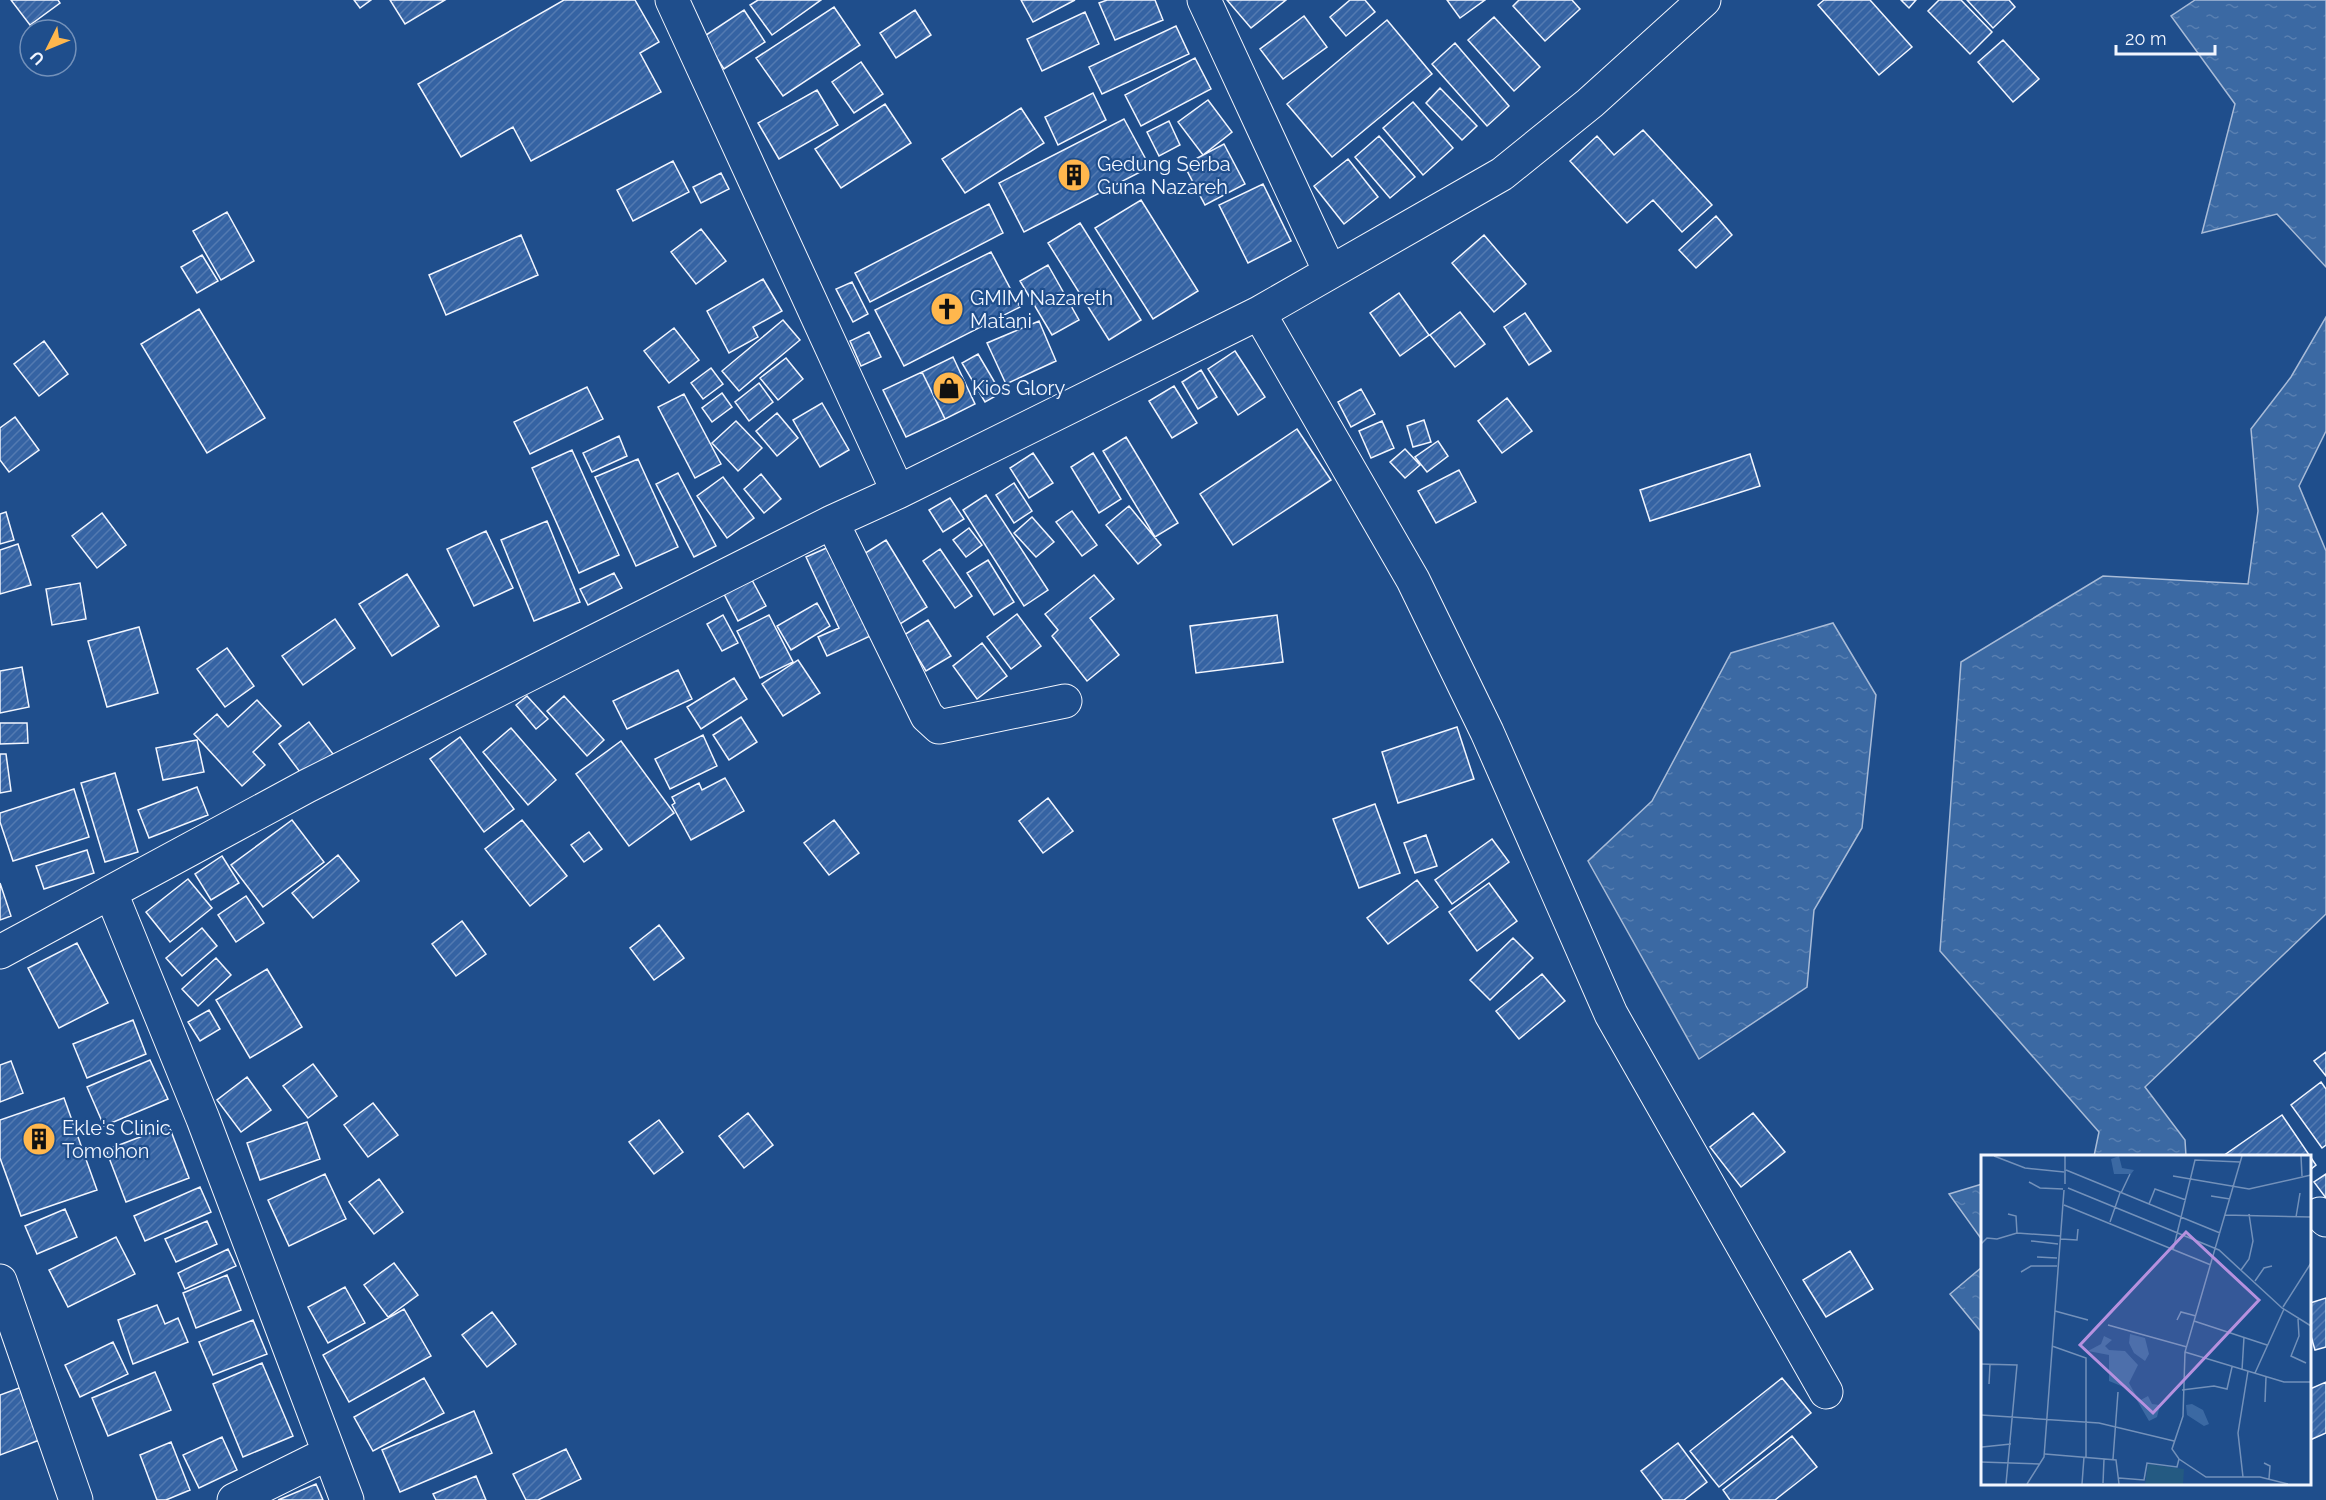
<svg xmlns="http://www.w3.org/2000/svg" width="2326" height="1500" font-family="Raleway,sans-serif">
  <defs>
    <pattern id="water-ripples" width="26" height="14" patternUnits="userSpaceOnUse" patternTransform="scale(1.5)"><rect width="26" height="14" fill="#3b69a3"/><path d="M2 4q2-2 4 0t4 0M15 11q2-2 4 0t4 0" fill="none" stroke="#587fb1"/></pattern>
    <pattern id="building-hatch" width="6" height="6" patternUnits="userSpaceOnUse" patternTransform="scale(1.5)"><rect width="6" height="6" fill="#3563a3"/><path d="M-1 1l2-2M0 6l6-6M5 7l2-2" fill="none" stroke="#537ab1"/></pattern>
  </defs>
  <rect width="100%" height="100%" fill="#1f4e8c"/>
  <path fill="url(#water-ripples)" stroke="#a8bbd7" stroke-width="1.5" d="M2195,0H2326V267L2277,214L2202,233L2235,104L2171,16Z
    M2326,317V431L2299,486L2326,551V914L2145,1087L2185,1140L2186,1156H2094L2099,1132L1940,951L1961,662L2103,576L2248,584L2258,511L2251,429L2291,377Z
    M1833,623L1876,695L1862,828L1814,910L1807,987L1699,1059L1588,861L1652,801L1731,653Z
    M1982,1184V1240L1949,1194Z
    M1982,1267V1333L1950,1294Z"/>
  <path fill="url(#building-hatch)" stroke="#f2f6ff" stroke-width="1.5" d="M11,0H58L60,3L30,25Z
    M354,0H371L360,8Z
    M390,0H445L405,24Z
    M564,0H635L659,42L640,53L661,92L531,161L513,127L461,157L418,84Z
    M758,0H821L772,35L750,5Z
    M1021,0H1075L1033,22Z
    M1107,0H1155L1163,20L1115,40L1099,3Z
    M1227,0H1286L1251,28Z
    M1350,0H1365L1375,12L1346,36L1330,17Z
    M1447,0H1485L1460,18Z
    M1519,0H1572L1580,9L1545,41L1513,6Z
    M1824,0H1870L1912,47L1879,75L1818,5Z
    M1901,0H1916L1909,8Z
    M1939,0H1961L1992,32L1970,54L1928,11Z
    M1967,0H2009L2015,7L1993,28Z
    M834,7L860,45L783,96L756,58Z
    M744,10L765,42L724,69L703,37Z
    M915,10L931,35L896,58L880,33Z
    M1085,12L1099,44L1042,71L1027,39Z
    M1304,16L1327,47L1283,79L1260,49Z
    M1494,17L1540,67L1514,91L1468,40Z
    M1387,20L1432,74L1332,157L1287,104Z
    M1176,26L1189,54L1102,94L1089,67Z
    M2003,40L2039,79L2013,102L1978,62Z
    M1455,43L1509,106L1487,126L1432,64Z
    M1195,58L1211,89L1141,126L1125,95Z
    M861,62L883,94L854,113L832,82Z
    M1440,88L1477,126L1462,140L1426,103Z
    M817,90L838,125L779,159L758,123Z
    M1093,93L1106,120L1058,145L1045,117Z
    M1208,100L1232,132L1203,155L1178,122Z
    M1413,102L1453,148L1423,175L1383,128Z
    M885,104L911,143L841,188L815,149Z
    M1021,108L1044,143L965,193L942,159Z
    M1124,119L1150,167L1024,232L999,183Z
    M1169,121L1180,145L1159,156L1147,132Z
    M1643,130L1712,205L1682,232L1653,200L1627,223L1570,161L1597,136L1614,155Z
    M1379,136L1415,177L1390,198L1355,157Z
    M1224,144L1245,184L1205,205L1184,165Z
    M1348,159L1378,197L1344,224L1314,186Z
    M673,161L689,192L633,221L617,190Z
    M721,173L729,189L701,203L693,187Z
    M1263,184L1291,241L1248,263L1219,205Z
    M1141,200L1198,291L1153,319L1095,228Z
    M989,204L1003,233L870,302L855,273Z
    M227,212L254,261L221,280L193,231Z
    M1716,216L1732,235L1696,268L1679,250Z
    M1080,223L1141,320L1109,340L1048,243Z
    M701,229L726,261L696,284L671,252Z
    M521,235L538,275L446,315L429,275Z
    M1484,235L1526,284L1494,312L1452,263Z
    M991,252L1020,307L904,366L875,310Z
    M202,255L218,281L197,293L181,267Z
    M1048,265L1079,320L1052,335L1020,281Z
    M763,279L782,311L753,327L758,337L729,353L707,311Z
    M852,282L868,314L853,322L836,289Z
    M1399,293L1429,335L1400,356L1370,313Z
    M199,309L265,418L207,453L141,344Z
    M1460,312L1485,344L1455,367L1430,335Z
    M1525,313L1551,351L1529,365L1504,327Z
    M783,320L800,340L739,391L722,371Z
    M1039,321L1056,361L1006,384L987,343Z
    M674,328L699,360L669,383L644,351Z
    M869,332L881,357L861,366L850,341Z
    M44,341L68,374L39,396L14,364Z
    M1235,351L1265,397L1238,415L1208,369Z
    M978,354L1001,393L985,402L962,363Z
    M953,357L975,404L945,419L922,372Z
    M786,358L803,379L778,400L760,378Z
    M711,368L723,384L703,399L691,383Z
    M1201,370L1217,397L1198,409L1182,382Z
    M922,372L945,419L906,437L883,390Z
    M759,383L773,402L749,421L735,402Z
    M1174,386L1197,423L1172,438L1149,401Z
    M587,387L603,419L530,454L514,422Z
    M1361,389L1375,414L1351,427L1338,402Z
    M722,393L732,407L712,422L702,408Z
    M684,394L721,464L695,478L658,407Z
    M1507,398L1532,431L1502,453L1478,421Z
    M822,403L849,450L820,467L793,420Z
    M777,413L798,438L777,456L756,431Z
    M15,417L39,450L9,472L0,460V428Z
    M1424,420L1431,442L1413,447L1407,426Z
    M736,421L762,448L738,471L712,443Z
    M1382,421L1394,448L1371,458L1359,431Z
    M1297,429L1331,480L1233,545L1200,494Z
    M619,436L627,456L592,472L583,453Z
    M1126,437L1178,523L1155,537L1103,451Z
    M1438,441L1448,456L1427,472L1415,457Z
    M1405,449L1420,465L1405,478L1390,462Z
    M572,450L619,555L579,573L532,468Z
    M1033,453L1053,483L1029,498L1010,468Z
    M1093,453L1121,499L1099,513L1071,467Z
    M1750,454L1760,486L1650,521L1640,490Z
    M638,459L678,547L636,566L595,477Z
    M1459,470L1476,502L1436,523L1418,491Z
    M678,473L716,546L694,557L656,484Z
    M761,474L781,499L764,513L744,489Z
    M723,477L754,518L727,538L697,496Z
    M1014,483L1032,511L1014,523L996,495Z
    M986,495L1048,590L1024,606L963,510Z
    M950,498L964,519L943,532L929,510Z
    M1129,506L1161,545L1138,564L1106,525Z
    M1072,511L1097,545L1082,556L1056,522Z
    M6,512L14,540L0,544V514Z
    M102,513L126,545L97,568L72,536Z
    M1032,517L1054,542L1036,557L1014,533Z
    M547,521L580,602L534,621L501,540Z
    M969,528L982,545L966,557L953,540Z
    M486,531L513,588L474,606L447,549Z
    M886,540L927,607L900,624L859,557Z
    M838,543L879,632L827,656L818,637L839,628L806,557Z
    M18,544L31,585L0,594V550Z
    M940,549L972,596L955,608L923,561Z
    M988,560L1014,602L994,615L967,573Z
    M614,573L622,588L588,605L580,589Z
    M407,574L439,626L392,656L359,604Z
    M1094,575L1114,599L1090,618L1119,655L1087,681L1052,636L1058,630L1045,614Z
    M752,580L766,606L738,621L724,594Z
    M80,583L86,619L52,625L46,589Z
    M817,603L830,626L791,650L777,626Z
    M1017,614L1041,646L1011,669L987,637Z
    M723,615L738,643L722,651L707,624Z
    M769,615L793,662L760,678L737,631Z
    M1277,615L1283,662L1196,673L1190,626Z
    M335,619L355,648L303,685L282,656Z
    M928,620L951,656L926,671L904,635Z
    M139,627L158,693L107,707L88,641Z
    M982,643L1007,676L977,699L953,666Z
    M227,648L254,686L225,707L197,669Z
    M798,660L820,693L783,716L762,684Z
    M22,667L29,707L0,713V671Z
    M678,670L692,699L627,729L613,701Z
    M734,678L747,699L701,729L687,707Z
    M527,696L548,719L536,729L516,705Z
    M564,696L604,740L587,756L547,711Z
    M257,700L281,726L253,752L265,765L242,786L194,734L217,714L228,727Z
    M741,717L757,742L729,760L713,735Z
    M309,722L333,754L303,776L279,744Z
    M0,723H27L28,743L0,744Z
    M1457,727L1474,779L1398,803L1382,752Z
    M511,728L556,780L528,805L483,752Z
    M703,735L717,766L670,789L655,759Z
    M460,737L514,809L484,832L430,759Z
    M197,740L204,772L163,780L156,748Z
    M621,741L674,813L629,846L576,774Z
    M0,754H6L11,791L0,793Z
    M115,773L138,852L105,862L81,783Z
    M725,778L744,811L691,840L672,805L675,803L672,797L699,783L702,790Z
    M197,787L208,815L149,838L138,810Z
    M74,789L89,837L13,861L0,822V813Z
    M1048,798L1073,831L1043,853L1019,821Z
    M1375,804L1400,873L1359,888L1333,819Z
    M292,820L324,862L263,907L231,865Z
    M522,820L567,876L530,906L485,849Z
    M834,820L859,853L829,875L804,843Z
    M589,832L602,849L584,862L571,845Z
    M1426,835L1437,866L1415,873L1404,843Z
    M1492,839L1509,862L1452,904L1435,880Z
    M87,850L94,873L44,889L36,866Z
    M338,855L359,881L313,918L292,893Z
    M222,856L239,883L211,900L195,874Z
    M188,879L212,908L170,942L146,912Z
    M1417,880L1438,907L1388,944L1367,918Z
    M0,883L11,916L0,920Z
    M1489,883L1517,921L1477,951L1449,912Z
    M246,896L264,923L236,942L218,915Z
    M462,921L486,954L456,976L432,944Z
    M659,925L684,958L654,980L630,948Z
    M202,928L217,946L182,976L166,958Z
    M1513,938L1533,958L1490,1000L1470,980Z
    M77,943L108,1003L59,1028L28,968Z
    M216,958L231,975L198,1006L182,989Z
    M267,969L302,1027L250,1058L216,1000Z
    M1542,974L1565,1001L1519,1039L1496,1011Z
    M209,1010L220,1029L200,1041L188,1022Z
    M133,1020L146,1054L87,1078L73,1044Z
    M2326,1052V1076L2314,1061Z
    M150,1060L168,1099L104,1126L87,1087Z
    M11,1061L23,1093L0,1102V1065Z
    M313,1064L337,1096L308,1118L283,1086Z
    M247,1077L271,1110L241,1132L217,1100Z
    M2321,1082L2326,1089V1145L2322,1148L2291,1105Z
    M64,1098L97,1190L21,1216L0,1158V1120Z
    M373,1103L398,1135L368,1157L344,1125Z
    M748,1113L773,1145L744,1168L719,1136Z
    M1753,1113L1785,1152L1741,1187L1710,1147Z
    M2282,1115L2316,1165L2310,1170V1156H2223Z
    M659,1120L683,1152L654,1174L629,1142Z
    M307,1122L320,1159L260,1180L247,1143Z
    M169,1126L189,1178L126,1202L106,1150Z
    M325,1174L346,1219L289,1246L268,1200Z
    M2326,1174V1198L2314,1182Z
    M379,1179L403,1212L374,1234L349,1202Z
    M200,1187L211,1212L145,1241L134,1216Z
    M65,1209L77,1237L37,1254L25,1226Z
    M207,1221L217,1244L176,1262L165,1239Z
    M116,1237L135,1274L68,1307L49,1270Z
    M228,1249L236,1266L185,1289L178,1273Z
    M1850,1251L1873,1289L1826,1317L1803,1280Z
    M394,1263L418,1295L388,1317L364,1285Z
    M227,1275L241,1310L196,1328L183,1293Z
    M345,1287L365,1323L328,1343L308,1307Z
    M2326,1298V1347L2315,1350L2310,1333V1303Z
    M157,1305L165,1324L178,1318L188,1342L133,1364L118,1320Z
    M404,1309L431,1356L349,1402L323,1355Z
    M492,1312L516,1344L487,1367L462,1335Z
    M253,1320L267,1354L213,1375L199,1342Z
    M113,1342L128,1374L80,1397L65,1365Z
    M262,1363L293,1436L243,1457L213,1384Z
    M155,1372L171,1410L108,1436L92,1398Z
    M424,1378L444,1413L373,1451L354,1417Z
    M1782,1378L1811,1413L1719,1487L1690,1451Z
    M2326,1382V1433L2310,1440V1389Z
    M30,1384L50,1436L0,1455V1395Z
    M474,1411L492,1453L400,1492L382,1450Z
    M1792,1436L1817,1467L1775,1500H1730L1723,1490Z
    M222,1437L237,1470L199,1488L183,1455Z
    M171,1442L190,1490L166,1500H157L140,1455Z
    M1678,1443L1707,1482L1684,1500H1663L1641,1471Z
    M566,1449L581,1479L538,1500H526L513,1474Z
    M476,1476L486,1500H436L433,1494Z
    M316,1484L323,1500H278Z"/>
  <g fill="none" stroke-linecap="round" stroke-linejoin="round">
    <g stroke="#f2f6ff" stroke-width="35">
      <path id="minor" d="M672,0L898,492
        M1204,0L1330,272
        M1259,313L1413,580L1487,732L1611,1014L1826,1392
        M832,522L927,716L939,727L1065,701
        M111,893L203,1119L347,1500
        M0,952L307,786L832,522L898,492L1259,313L1502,174L1590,103L1704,0
        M2320,1214L2326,1220
        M234,1500L329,1453"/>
    </g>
    <g stroke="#f2f6ff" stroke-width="35">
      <path id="highway" d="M0,1281L76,1500"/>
    </g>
    <use href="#minor" stroke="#1f4e8c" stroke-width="33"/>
    <use href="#highway" stroke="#1f4e8c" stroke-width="33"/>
  </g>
  <defs>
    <g id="building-disc" transform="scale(1.725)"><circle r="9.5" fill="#ffb74d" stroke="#1f4e8c"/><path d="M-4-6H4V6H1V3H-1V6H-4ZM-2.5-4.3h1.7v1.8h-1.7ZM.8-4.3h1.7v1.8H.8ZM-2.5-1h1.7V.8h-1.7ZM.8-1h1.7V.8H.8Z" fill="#111"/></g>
    <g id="church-disc" transform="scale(1.725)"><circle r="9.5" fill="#ffb74d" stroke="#1f4e8c"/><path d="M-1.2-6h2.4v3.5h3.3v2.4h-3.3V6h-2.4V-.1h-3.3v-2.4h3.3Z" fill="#111"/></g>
    <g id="shop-disc" transform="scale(1.725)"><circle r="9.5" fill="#ffb74d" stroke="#1f4e8c"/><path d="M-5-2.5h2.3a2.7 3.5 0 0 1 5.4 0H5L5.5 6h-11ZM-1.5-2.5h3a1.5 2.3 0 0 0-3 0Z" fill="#111"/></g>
  </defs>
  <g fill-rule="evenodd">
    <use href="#building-disc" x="1074" y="175"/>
    <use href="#church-disc" x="947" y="309"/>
    <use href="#shop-disc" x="949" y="388"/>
    <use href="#building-disc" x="39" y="1139"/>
  </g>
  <g text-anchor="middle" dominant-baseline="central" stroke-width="4.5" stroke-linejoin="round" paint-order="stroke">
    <g font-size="20" fill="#f2f6ff" stroke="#1f4e8c" text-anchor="start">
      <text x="1097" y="164">Gedung Serba<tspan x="1097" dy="23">Guna Nazareh</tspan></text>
      <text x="970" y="298">GMIM Nazareth<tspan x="970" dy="23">Matani</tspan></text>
      <text x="972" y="388">Kios Glory</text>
      <text x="62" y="1128">Ekle's Clinic<tspan x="62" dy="23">Tomohon</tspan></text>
    </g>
  </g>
  <g transform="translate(1981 1155)">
    <rect width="330" height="330" fill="#1f4e8c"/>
    <path d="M167,309L203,314L202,329H164Z" fill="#245a82"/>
    <path d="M138,1L141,13L153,15L150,19H133L130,4ZM149,179L164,183L168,199L164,206L153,198L148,188ZM123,181L131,185L124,191L128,195L144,196L157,210L148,228L158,246L167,241L171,249L179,250L176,262L168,266L150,235L128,226V200L107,196L120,189ZM211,249L222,255L228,269L223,271L206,260L205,250Z" fill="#3b69a3"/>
    <path fill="none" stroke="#7391ba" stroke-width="1.5" d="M13,1L44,13L83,17M84,1V29M261,1L204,197L202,261L191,294L198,304L225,322H279L307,329M320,1L321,21M85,15L239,78M192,21L268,34L330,20M48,27L59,33L82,34M87,33L238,95L301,153L330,171M140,38L149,19M230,41L249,44M168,49L174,34L205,45M83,50L230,110M27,59L35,61L36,78M244,60L330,62M315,62L319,38M129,67L139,38M80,84L96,85L97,74M50,86L77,89M0,89L6,83L16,84L36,78L80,81M192,95L214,5L259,7M56,102L76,103M260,115L268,104L272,86L268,59M40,117L50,111H76M274,126L283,113L291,111M302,152L330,108M74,156L107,165M317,164L318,181L310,201L325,208M196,165L200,157L215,161M213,166L286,190M127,170L206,192M71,191L105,203V302M204,197L303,227H330M0,209L36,210L25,329M261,215L263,182M274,218L303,154M8,229L9,210M201,235L233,231L246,234L251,212M284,247L285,222M0,260L118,268L193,286M1,292L30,289M64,299L135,305L138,329M132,304L137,237M0,307L58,309M283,308L289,311L288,324M262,322L257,278L267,216M138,323L163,325L166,308L196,312L198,304M122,328L123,304M46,329L63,302L83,35M101,329L103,302"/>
    <path fill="#b691df" fill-opacity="0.15" stroke="#b691df" stroke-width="3" d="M205,77L278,145L172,258L99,190Z"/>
    <rect width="330" height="330" fill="none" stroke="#f2f6ff" stroke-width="3"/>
  </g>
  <g transform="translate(48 48) rotate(227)"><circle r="28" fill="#1f4e8c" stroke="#7391ba" stroke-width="1.5"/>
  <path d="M0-4.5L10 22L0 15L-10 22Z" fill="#ffb74d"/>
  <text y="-9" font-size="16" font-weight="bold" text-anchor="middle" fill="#f2f6ff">U</text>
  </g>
  <path d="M2116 45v9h99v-9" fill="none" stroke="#f2f6ff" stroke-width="3"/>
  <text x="2125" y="45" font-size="18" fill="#f2f6ff" stroke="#1f4e8c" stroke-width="4.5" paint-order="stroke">20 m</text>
</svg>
